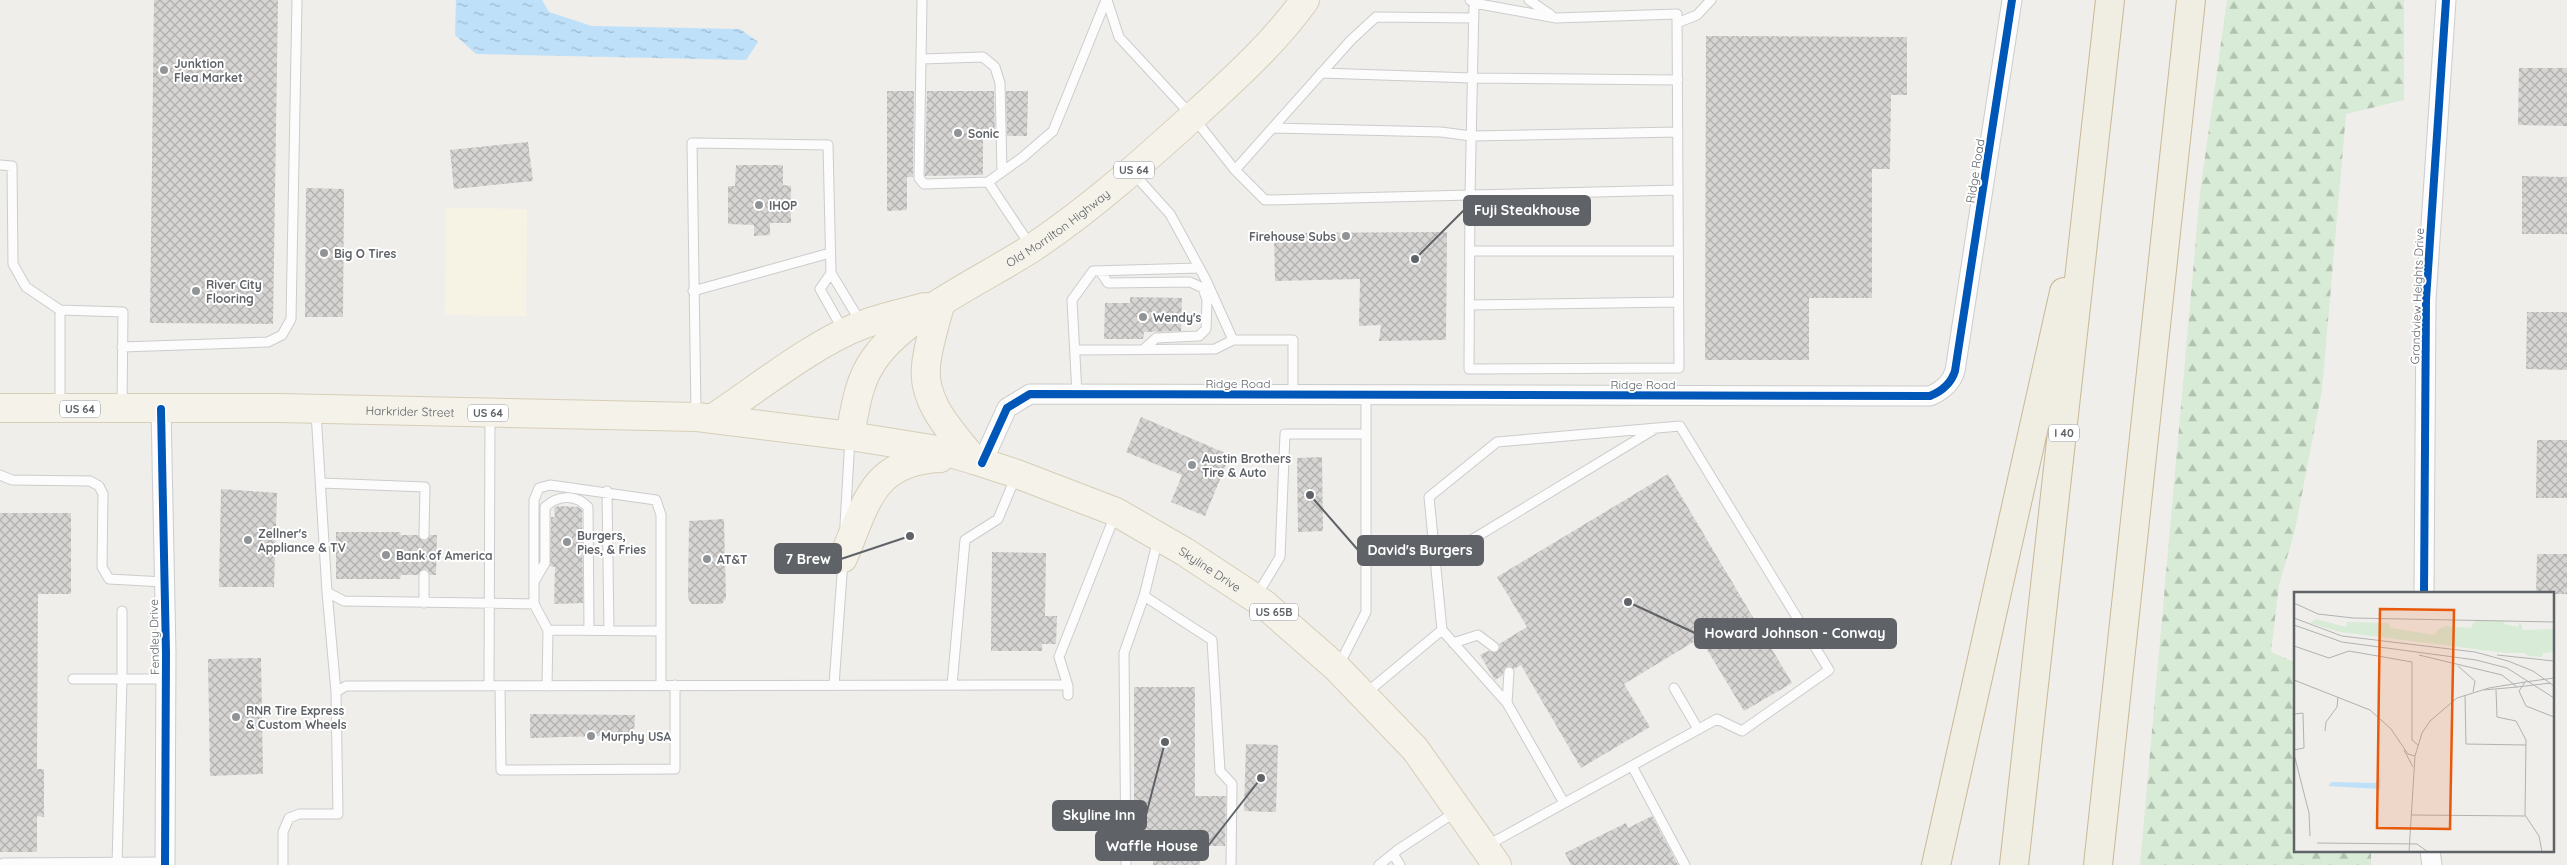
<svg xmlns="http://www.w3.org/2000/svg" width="2567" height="865" font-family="Quicksand,sans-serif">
  <defs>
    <pattern id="forest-firs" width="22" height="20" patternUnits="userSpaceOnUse" patternTransform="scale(1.25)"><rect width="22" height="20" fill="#d8ebd6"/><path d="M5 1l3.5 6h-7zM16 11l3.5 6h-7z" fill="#b2c2b1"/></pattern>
    <pattern id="water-ripples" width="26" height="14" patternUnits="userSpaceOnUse" patternTransform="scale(1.25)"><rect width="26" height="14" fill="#bfe0f9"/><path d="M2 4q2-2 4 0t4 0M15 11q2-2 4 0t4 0" fill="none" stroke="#9eb9cd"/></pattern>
    <pattern id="building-cross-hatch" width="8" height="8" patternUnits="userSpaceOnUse" patternTransform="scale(1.25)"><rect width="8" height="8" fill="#d6d5d3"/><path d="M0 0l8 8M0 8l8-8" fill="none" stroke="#b1b0af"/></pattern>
  </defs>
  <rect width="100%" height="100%" fill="#efeeea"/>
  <path fill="#f7f3e4" d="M446,208L527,209L526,316L445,315Z"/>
  <path fill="url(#forest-firs)" d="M2227,0H2404V100L2346,114L2322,390L2295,530L2279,585L2271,652L2296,663V851H2371V865H2140L2200,193Z"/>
  <path fill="url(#water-ripples)" d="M456,0H542L549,12L592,26L740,29L758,42L746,60L476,54L455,35Z"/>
  <path fill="url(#building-cross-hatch)" d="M154,0H278L273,324L150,323Z
    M1706,36L1907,37V95H1891L1890,169H1872V298H1809V360H1705Z
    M2519,68H2567V126L2518,125Z
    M887,91H914L913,177H907V210L887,211Z
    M927,91H994L995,136L983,135V175L925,176Z
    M1006,91H1028L1027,136H1007Z
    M528,142L533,181L454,189L450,150Z
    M736,165H783V185L791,186V223H770V235L754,236V225L728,224V186H735Z
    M2522,176L2567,177V234H2522Z
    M306,188L344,189L343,317H305Z
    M1447,232L1446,340L1379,341L1381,325L1359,326L1360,279L1275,281L1274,233Z
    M1130,297L1182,298L1181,331L1144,332L1143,339H1104L1105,303H1130Z
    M2527,312H2567V370L2526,369Z
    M1141,417L1230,455L1205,516L1171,502L1182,475L1126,452Z
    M2537,440H2567V498H2536Z
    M1322,457L1323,531L1298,532L1297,458Z
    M1668,474L1792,683L1744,711L1700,638L1624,684L1650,727L1581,768L1521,665L1514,669L1510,666L1506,667L1502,676L1495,680L1480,655L1488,651L1497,652L1500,648L1499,644L1527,627L1497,577Z
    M221,489L277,493L274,587H219Z
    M558,506L578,507L582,510L583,603L554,604L555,567L550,566L551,517H555L554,508Z
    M0,513H71V594H38L37,769H44V817L37,816V852H0Z
    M724,519L726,598L722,604H691L688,597L689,521Z
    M336,532H401L400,535H418L423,541L427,540L430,535H437L436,575H430L428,570L424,569L418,575H401L400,579H336Z
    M992,552L1046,553L1045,616H1057L1056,644H1042V651H991Z
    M2537,554H2567V594H2536Z
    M261,658L263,774L210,776L208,659Z
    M1134,687H1195V796H1226L1225,846H1200V865H1153V847L1134,846Z
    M530,714L635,715L634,735L530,738Z
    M1246,744L1278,745L1276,812L1244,811Z
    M1652,816L1678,865H1571L1565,853L1626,823L1628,828Z"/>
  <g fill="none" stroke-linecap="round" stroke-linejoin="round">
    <g stroke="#cbcccc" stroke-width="11">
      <path id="lane" d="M922,0L919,178L924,184L988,182
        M1107,0L1119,37L1193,117L1235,170L1265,200L1470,195L1474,3
        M1470,0L1474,3L1556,18L1677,14L1679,368L1469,369L1470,195L1678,190
        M1529,0L1551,15
        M1677,23L1697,15L1711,0
        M922,59L983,57L995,67L1000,83L1002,172
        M1321,73L1472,78L1678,80
        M1273,128L1441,132L1471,136L1678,132
        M0,165L12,166L13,264L26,287L60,310L123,312L122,406
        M1235,170L1351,40L1376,17L1474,18
        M1134,174L1170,214L1206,280L1233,340
        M1030,245L988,182L1023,157L1053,131L1106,0
        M1470,251H1678
        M1100,271L1108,283L1190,282L1203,288L1207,300L1206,329L1199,336L1156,338L1144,349
        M831,273L820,289L843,330
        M693,291L830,253
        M1470,305L1678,302
        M122,347L268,342L282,335L291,319L297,0
        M1075,350L1215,349L1233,340H1293V394
        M1077,394L1072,300L1093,271L1199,268
        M60,405V310
        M316,412L327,592L344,601L534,604
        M696,414L692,143L828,145L831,273L860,321
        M0,475L12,480L90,481L99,486L103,494L102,567L109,579L164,582
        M321,483L425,487L424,535
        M607,491L609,631
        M845,525L850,438
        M1435,562L1653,430
        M424,575V603
        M534,582L545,563V507C558,495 575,494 588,507L589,630
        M327,592L336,692
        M1257,595L1280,557L1285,434H1366
        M1144,596L1212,640L1220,771L1232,784L1231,865
        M548,630L661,631
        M1442,630L1507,703L1564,803
        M1453,643L1478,635L1494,647
        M1339,665L1366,612V394
        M73,679H166
        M834,685L843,561
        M952,685L965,540L998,519L1016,476
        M489,686L490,416
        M500,686L501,770H517L675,769V685
        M547,686L548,630L534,604V500L539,488L550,485L656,500L661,515V685
        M1068,686L1059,657L1115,515
        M1674,688L1698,729
        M1365,694L1442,630L1429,497L1497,442L1680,426L1829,670L1742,731L1717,719L1488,845
        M1507,703L1509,672
        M1632,766L1685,865
        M1393,854L1400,865
        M3,863L165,862
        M117,865L122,679V611
        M283,865V832L289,818L299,814H338L336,692L346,686L1065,685L1068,686V695
        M1126,865L1124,653L1144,596L1158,539
        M1379,865L1399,849L1457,811"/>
    </g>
    <g stroke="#cbcccc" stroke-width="21">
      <path id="street" d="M161,409L166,653L165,865
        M982,463L1007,408L1030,394L1930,396C1942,391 1951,384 1955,371L2012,0
        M2424,594L2426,300L2446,0
        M2430,851L2432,865"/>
    </g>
    <g stroke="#d7ceb8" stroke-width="30">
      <g id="primary">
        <path d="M941,302C935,323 928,345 926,366C922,403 953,433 974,460"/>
        <path id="s1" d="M0,408H279L697,417L850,436L944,451L974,460L1017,474L1116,512L1185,552L1264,604L1337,668L1415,749L1497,865"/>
        <path d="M713,418C757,389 814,343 862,325C882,317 904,313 925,307"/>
        <path id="s2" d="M850,436C855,409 858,381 875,358C906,314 986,278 1032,248C1092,208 1145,160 1198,112C1236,77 1275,42 1305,0"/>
        <path d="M843,558C866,505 871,461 940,458"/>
      </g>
    </g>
    <g stroke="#c8b996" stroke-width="30">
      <path id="highway" d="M1936,865L2064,292
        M2014,865L2110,0
        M2098,865L2191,0"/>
    </g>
    <use href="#lane" stroke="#fdfcfc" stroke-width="9"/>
    <use href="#street" stroke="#fdfcfc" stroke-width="19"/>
    <use href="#primary" stroke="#f4f2e9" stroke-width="28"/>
    <use href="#highway" stroke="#f0ede3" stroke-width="28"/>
    <g stroke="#fff" stroke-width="11">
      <path id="cycleway" d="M161,409L166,653L165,865
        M982,463L1007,408L1030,394L1930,396C1942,391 1951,384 1955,371L2012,0
        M2424,594L2426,300L2446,0"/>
    </g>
    <use href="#cycleway" stroke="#0057b8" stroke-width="8"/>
  </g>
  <g fill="#919496" stroke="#fff" stroke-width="2">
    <circle cx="164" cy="70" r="5"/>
    <circle cx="958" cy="133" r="5"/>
    <circle cx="759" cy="205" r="5"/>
    <circle cx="1346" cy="236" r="5"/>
    <circle cx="324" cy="253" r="5"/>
    <circle cx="196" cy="291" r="5"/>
    <circle cx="1143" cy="317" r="5"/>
    <circle cx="1192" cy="465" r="5"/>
    <circle cx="248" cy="540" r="5"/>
    <circle cx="567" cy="542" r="5"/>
    <circle cx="386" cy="555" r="5"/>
    <circle cx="707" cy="559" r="5"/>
    <circle cx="236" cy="717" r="5"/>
    <circle cx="591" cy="736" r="5"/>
  </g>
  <g text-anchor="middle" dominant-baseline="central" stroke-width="4" stroke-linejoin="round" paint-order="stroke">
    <g fill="#fff" stroke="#8f9295" stroke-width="1">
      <rect x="1114" y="161.5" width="40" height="17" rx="4"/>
      <rect x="60" y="400.5" width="40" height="17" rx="4"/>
      <rect x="468" y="404.5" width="40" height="17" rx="4"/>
      <rect x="2049" y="424.5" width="30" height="17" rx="4"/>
      <rect x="1250" y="603.5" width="48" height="17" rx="4"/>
    </g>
    <g font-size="11" font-weight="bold" fill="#5f6368">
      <text x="1134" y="170">US 64</text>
      <text x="80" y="409">US 64</text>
      <text x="488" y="413">US 64</text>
      <text x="2064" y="433">I 40</text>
      <text x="1274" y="612">US 65B</text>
    </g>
    <g font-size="12" font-weight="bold" fill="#5f6368" stroke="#fff" text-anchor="start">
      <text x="174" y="63">Junktion<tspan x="174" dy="14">Flea Market</tspan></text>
      <text x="968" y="133">Sonic</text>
      <text x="769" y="205">IHOP</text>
      <text x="1336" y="236" text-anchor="end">Firehouse Subs</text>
      <text x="334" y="253">Big O Tires</text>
      <text x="206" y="284">River City<tspan x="206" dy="14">Flooring</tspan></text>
      <text x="1153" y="317">Wendy's</text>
      <text x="1202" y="458">Austin Brothers<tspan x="1202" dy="14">Tire &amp; Auto</tspan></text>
      <text x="258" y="533">Zellner's<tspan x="258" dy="14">Appliance &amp; TV</tspan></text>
      <text x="577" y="535">Burgers,<tspan x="577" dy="14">Pies, &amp; Fries</tspan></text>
      <text x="396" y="555">Bank of America</text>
      <text x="717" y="559">AT&amp;T</text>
      <text x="246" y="710">RNR Tire Express<tspan x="246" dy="14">&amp; Custom Wheels</tspan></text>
      <text x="601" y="736">Murphy USA</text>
    </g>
    <g font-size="12" fill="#5f6368" stroke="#fff">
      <text transform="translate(1975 171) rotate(-81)">Ridge Road</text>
      <text stroke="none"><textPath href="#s2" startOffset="308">Old Morrilton Highway</textPath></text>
      <text transform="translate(2417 296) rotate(-88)">Grandview Heights Drive</text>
      <text x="1238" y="383">Ridge Road</text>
      <text x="1643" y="384">Ridge Road</text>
      <text stroke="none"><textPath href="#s1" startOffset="410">Harkrider Street</textPath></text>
      <text stroke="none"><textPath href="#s1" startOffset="1239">Skyline Drive</textPath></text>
      <text transform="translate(154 637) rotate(-91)">Fendley Drive</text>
    </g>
  </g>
  <g transform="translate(2294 592)">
    <rect width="260" height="260" fill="#efeeea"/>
    <path d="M22,27L52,35L53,30L95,31L96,36L141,43L144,37L153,34L177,36L181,28L210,29V32L224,35L226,30L229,38L260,37V63L258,60L249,61L248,65L235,64L230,61H212L46,40L16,31Z" fill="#d8ebd6"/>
    <path d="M87,171L86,197L34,194L38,190L81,191L86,185Z" fill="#bfe0f9"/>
    <path fill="none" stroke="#b1b2b2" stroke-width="1" d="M0,11L24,22L59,26L260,30M0,26L48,44L181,60L214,69L239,79L260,94M0,33L48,50L182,68L213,76L260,106M0,54L35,66L55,59L118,70V148L124,153M125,63L208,83L223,95L257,91M203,63L260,69M164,74L181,89L179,100M260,86L231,90L225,99L232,114L260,125M0,88L76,118L97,137L114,162L121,164M190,98L223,95M202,98L203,125L222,129L232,148L231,223L245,244L248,260M171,103L172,152L232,153M0,122L9,121L10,156L0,158M31,139L32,130L43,115L44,105M110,158L119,175M0,162L15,221L16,244M118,223L231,224M23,251L123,252L134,260M115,260L121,164L128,141L136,129L163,106L195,96L231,90"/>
    <path fill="#e8590c" fill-opacity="0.15" stroke="#e8590c" stroke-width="2.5" d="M86,17L160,18L156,237L83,236Z"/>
    <rect width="260" height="260" fill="none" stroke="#5f6368" stroke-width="2.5"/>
  </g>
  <path fill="none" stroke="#5f6368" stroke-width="2" d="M1415 259L1464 210M1310 495L1358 550M910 536L841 559M1628 602L1695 633M1165 742L1146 815M1261 778L1208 846"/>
  <g fill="#5f6368" stroke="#fff" stroke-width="2">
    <circle cx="1415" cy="259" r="5"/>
    <circle cx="1310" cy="495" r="5"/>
    <circle cx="910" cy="536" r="5"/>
    <circle cx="1628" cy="602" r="5"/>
    <circle cx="1165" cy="742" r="5"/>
    <circle cx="1261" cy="778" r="5"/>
  </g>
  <g fill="#5f6368" stroke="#5f6368" stroke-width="2">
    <rect x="1464" y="196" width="126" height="29" rx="5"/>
    <rect x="1358" y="536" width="125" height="29" rx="5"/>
    <rect x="775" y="544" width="66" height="29" rx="5"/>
    <rect x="1695" y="619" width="201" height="29" rx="5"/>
    <rect x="1053" y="801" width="93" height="29" rx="5"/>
    <rect x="1096" y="831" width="112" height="29" rx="5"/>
  </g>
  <g font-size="14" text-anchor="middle" font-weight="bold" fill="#fff">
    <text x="1527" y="215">Fuji Steakhouse</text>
    <text x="1420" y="555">David's Burgers</text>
    <text x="808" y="564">7 Brew</text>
    <text x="1795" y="638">Howard Johnson - Conway</text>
    <text x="1099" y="820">Skyline Inn</text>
    <text x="1152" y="851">Waffle House</text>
  </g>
</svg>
